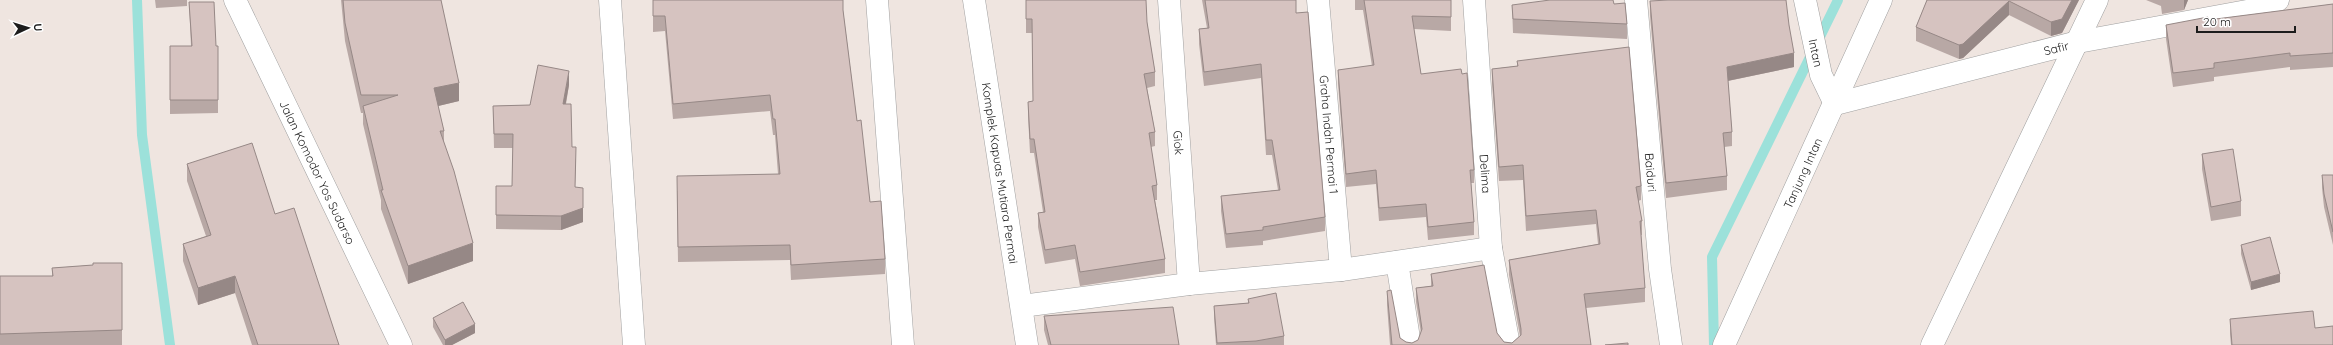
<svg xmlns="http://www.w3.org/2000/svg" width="2333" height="345" font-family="Quicksand,sans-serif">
  <rect width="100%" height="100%" fill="#efe5e0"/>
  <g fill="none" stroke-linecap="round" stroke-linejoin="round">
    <path stroke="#9ce1da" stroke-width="10" d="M137,0L142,135L170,345
      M1714,345L1712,257L1838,0"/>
    <g stroke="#a0a0a0" stroke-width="23">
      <g id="minor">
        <path id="s1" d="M235,0L401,345"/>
        <path d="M610,0L634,345"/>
        <path d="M877,0L903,345"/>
        <path id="s2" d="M974,0L1027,345"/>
        <path id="s3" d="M1169,0L1189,284"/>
        <path id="s4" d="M1318,0L1341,270"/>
        <path id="s5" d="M1474,0L1491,248L1509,345"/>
        <path id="s6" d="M1636,0L1660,269L1671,345"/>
        <path id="s7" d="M1805,0L1821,75L1835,104L2078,42L2269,7L2278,0"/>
        <path d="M1397,262L1410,345"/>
        <path d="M1022,306L1189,284L1341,270L1491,248"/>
        <path id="s8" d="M1724,345L1881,0"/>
        <path d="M1932,345L2097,0"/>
      </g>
    </g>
    <use href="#minor" stroke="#fff" stroke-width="22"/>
  </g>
  <path fill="#b8a8a5" d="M155,0H187V6L156,8Z
    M341,0H441L459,101L438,106L444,131V143L473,261L408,284L381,209V200L363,124V113H361L345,41Z
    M653,0H843V10L857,121L870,202L885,259V274L791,280L790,260L678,262L677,191L778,174L775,135H773L770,111L673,119L665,31L653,32Z
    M1026,0L1147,22L1155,72V86L1147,88L1155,132V146L1151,147L1157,185V200H1155L1165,259V273L1080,286L1075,259L1045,264L1038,227V213L1043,212L1034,153H1030L1028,116V102L1033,101L1032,33H1026Z
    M1202,0H1296V13L1325,217V231L1263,241V245L1226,248L1221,211V196L1278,190L1272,155H1266L1261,78L1204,86L1199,44V29L1207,28Z
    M1355,0H1451V31L1414,29L1421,74L1474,170V183H1471L1474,222V235L1428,240L1426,217L1379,221L1376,184L1346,187L1338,83V70L1372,66L1363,10H1355Z
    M1927,0H2079L2062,33L2051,36L2009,15L1963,58L1959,59L1916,41V27Z
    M2146,0H2188L2184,10L2162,14L2161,6Z
    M1650,1L1789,25L1794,67L1728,81L1732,132V146L1724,147L1727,176V190L1666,198L1650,16Z
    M189,2L216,46H218V113L170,114V46H191Z
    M1614,4L1627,24V39L1513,33L1512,5Z
    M2333,4V67L2290,70V67L2214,77V81L2173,87L2166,39V25L2208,20Z
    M1517,61L1641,186V200L1638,201L1642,221V235H1641L1645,288V302L1586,308L1591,345H1390L1387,305V291L1400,338L1406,342L1412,343L1418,340L1421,333L1416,302V288L1431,286V274L1497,333L1504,342L1512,343L1520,336L1509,275V260L1598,244L1596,224L1526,231L1523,180L1499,181L1492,83V69L1517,66Z
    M569,85L566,104L572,147L576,161L575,187L583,222L561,230L496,229V186H512L513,148H494L493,106L530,105Z
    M2202,154L2241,201V216L2211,221L2202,169Z
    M187,164L275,214L339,345H252L235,293L198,305L183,261V244L206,236L187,181Z
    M2322,175H2333V245L2324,207L2322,188Z
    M2241,245L2280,282L2251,290L2241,254Z
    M122,263V345H0V276H52V268Z
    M1248,299L1284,336V345H1216L1214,318V306L1248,303Z
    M1044,316L1179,345H1048L1044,330Z
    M433,318L475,333L452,345H443L433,327Z
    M2230,319L2315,328L2333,345H2231L2230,334Z"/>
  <path fill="#968886" d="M2072,0H2079L2062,33L2051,36V22Z
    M2184,0H2188L2184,10Z
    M2009,1V15L1963,58L1959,59V45Z
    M1794,53V67L1727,81V67Z
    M569,71V85L563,118V104Z
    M459,83V101L434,107V88Z
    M583,188V222L561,230V216Z
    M473,243V261L408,284V266Z
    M2280,274V282L2251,290V282Z
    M235,276V293L198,305V288Z
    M475,324V333L452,345H445V340Z"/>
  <path fill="#d6c3c0" stroke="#968886" d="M343,0H441L459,83L434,88L444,131H440L454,171L473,243L408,266L381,190H383L363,106L398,95H361L345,23Z
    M653,0H843V10L857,121L861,120L870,202L881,201L885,259L791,265L790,245L678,247L677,176L780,174L775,119H773L770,95L673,104L665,16H653Z
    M1026,0H1146L1147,22L1155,72L1144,74L1155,132L1149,133L1157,185L1152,186L1165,259L1080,272L1075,245L1045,250L1038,213L1045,212L1034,139H1030L1028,102L1033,101L1032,19H1026Z
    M1205,0H1296V13L1308,12L1325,217L1263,227V230L1226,234L1221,196L1280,190L1272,140H1266L1261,64L1204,72L1199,29L1209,28Z
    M1364,0H1451V17L1412,16L1421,74L1461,69L1462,74L1467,73L1474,170H1470L1474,222L1428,227L1426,204L1379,208L1376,170L1346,174L1338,70L1374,65Z
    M1550,0H1613L1614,4L1625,3L1627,24L1513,19L1512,5Z
    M1668,0H1786L1789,25L1794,53L1727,67L1732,132L1723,133L1727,176L1666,183L1650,1Z
    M1927,0H2072L2062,19L2051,22L2009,1L1963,44L1959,45L1916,27Z
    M189,2H214L216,46H218V100H170V46H192Z
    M2333,4V53L2290,56V53L2214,63V68L2173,73L2166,25L2208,17V20Z
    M1629,47L1641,186L1636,187L1642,221H1640L1645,288L1584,294L1591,345H1392L1387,291L1391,290L1400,338L1406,342L1412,343L1418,340L1422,329L1416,288L1433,286L1431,274L1484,265L1497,333L1504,342L1512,343L1521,335V329L1509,260L1600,244L1596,210L1526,216L1523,165L1499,167L1492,69L1518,66L1517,61Z
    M538,65L569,71L563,104H571L572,147H576L575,187L583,188V208L561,216L496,215V186H512L513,134H494L493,106L530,105Z
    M252,143L275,214L294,208L336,336L339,345H258L235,276L198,288L183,244L211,235L187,164Z
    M2233,149L2241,201L2211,207L2202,154Z
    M2322,175H2333V232L2324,194Z
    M2270,237L2280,274L2251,282L2241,245Z
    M93,263H122V330L0,334V276H53L52,268L93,265Z
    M1276,293L1284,336L1256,341L1217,343L1214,306L1249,303L1248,299Z
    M463,302L475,324L445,340L433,318Z
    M1173,307L1179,345H1051L1044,316Z
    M2313,311L2315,328L2333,326V345H2232L2230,319Z
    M1628,343V345H1605Z"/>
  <g text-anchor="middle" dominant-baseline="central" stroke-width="3" stroke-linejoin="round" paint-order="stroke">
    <g font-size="12" fill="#1c1c1c" stroke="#fff">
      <text stroke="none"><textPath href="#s7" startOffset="337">Safir</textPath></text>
      <text stroke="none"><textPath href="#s7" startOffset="54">Intan</textPath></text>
      <text stroke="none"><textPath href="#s4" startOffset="135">Graha Indah Permai 1</textPath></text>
      <text stroke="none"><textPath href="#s3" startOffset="143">Giok</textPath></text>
      <text stroke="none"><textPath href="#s1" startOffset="191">Jalan Komodor Yos Sudarso</textPath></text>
      <text stroke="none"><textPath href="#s2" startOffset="175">Komplek Kapuas Mutiara Permai</textPath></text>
      <text stroke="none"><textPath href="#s5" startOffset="174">Delima</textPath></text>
      <text stroke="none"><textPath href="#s6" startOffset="173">Baiduri</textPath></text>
      <text stroke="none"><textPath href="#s8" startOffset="189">Tanjung Intan</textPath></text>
    </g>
  </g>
  <g transform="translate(28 28) rotate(86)" stroke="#ffffff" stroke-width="3" paint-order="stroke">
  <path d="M0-3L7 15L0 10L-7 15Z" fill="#1c1c1c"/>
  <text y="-6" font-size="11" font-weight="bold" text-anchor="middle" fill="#1c1c1c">U</text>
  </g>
  <path d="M2197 26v6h98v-6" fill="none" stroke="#1c1c1c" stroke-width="2"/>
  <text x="2203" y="26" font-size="12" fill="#1c1c1c" stroke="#ffffff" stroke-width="3" paint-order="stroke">20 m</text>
</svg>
